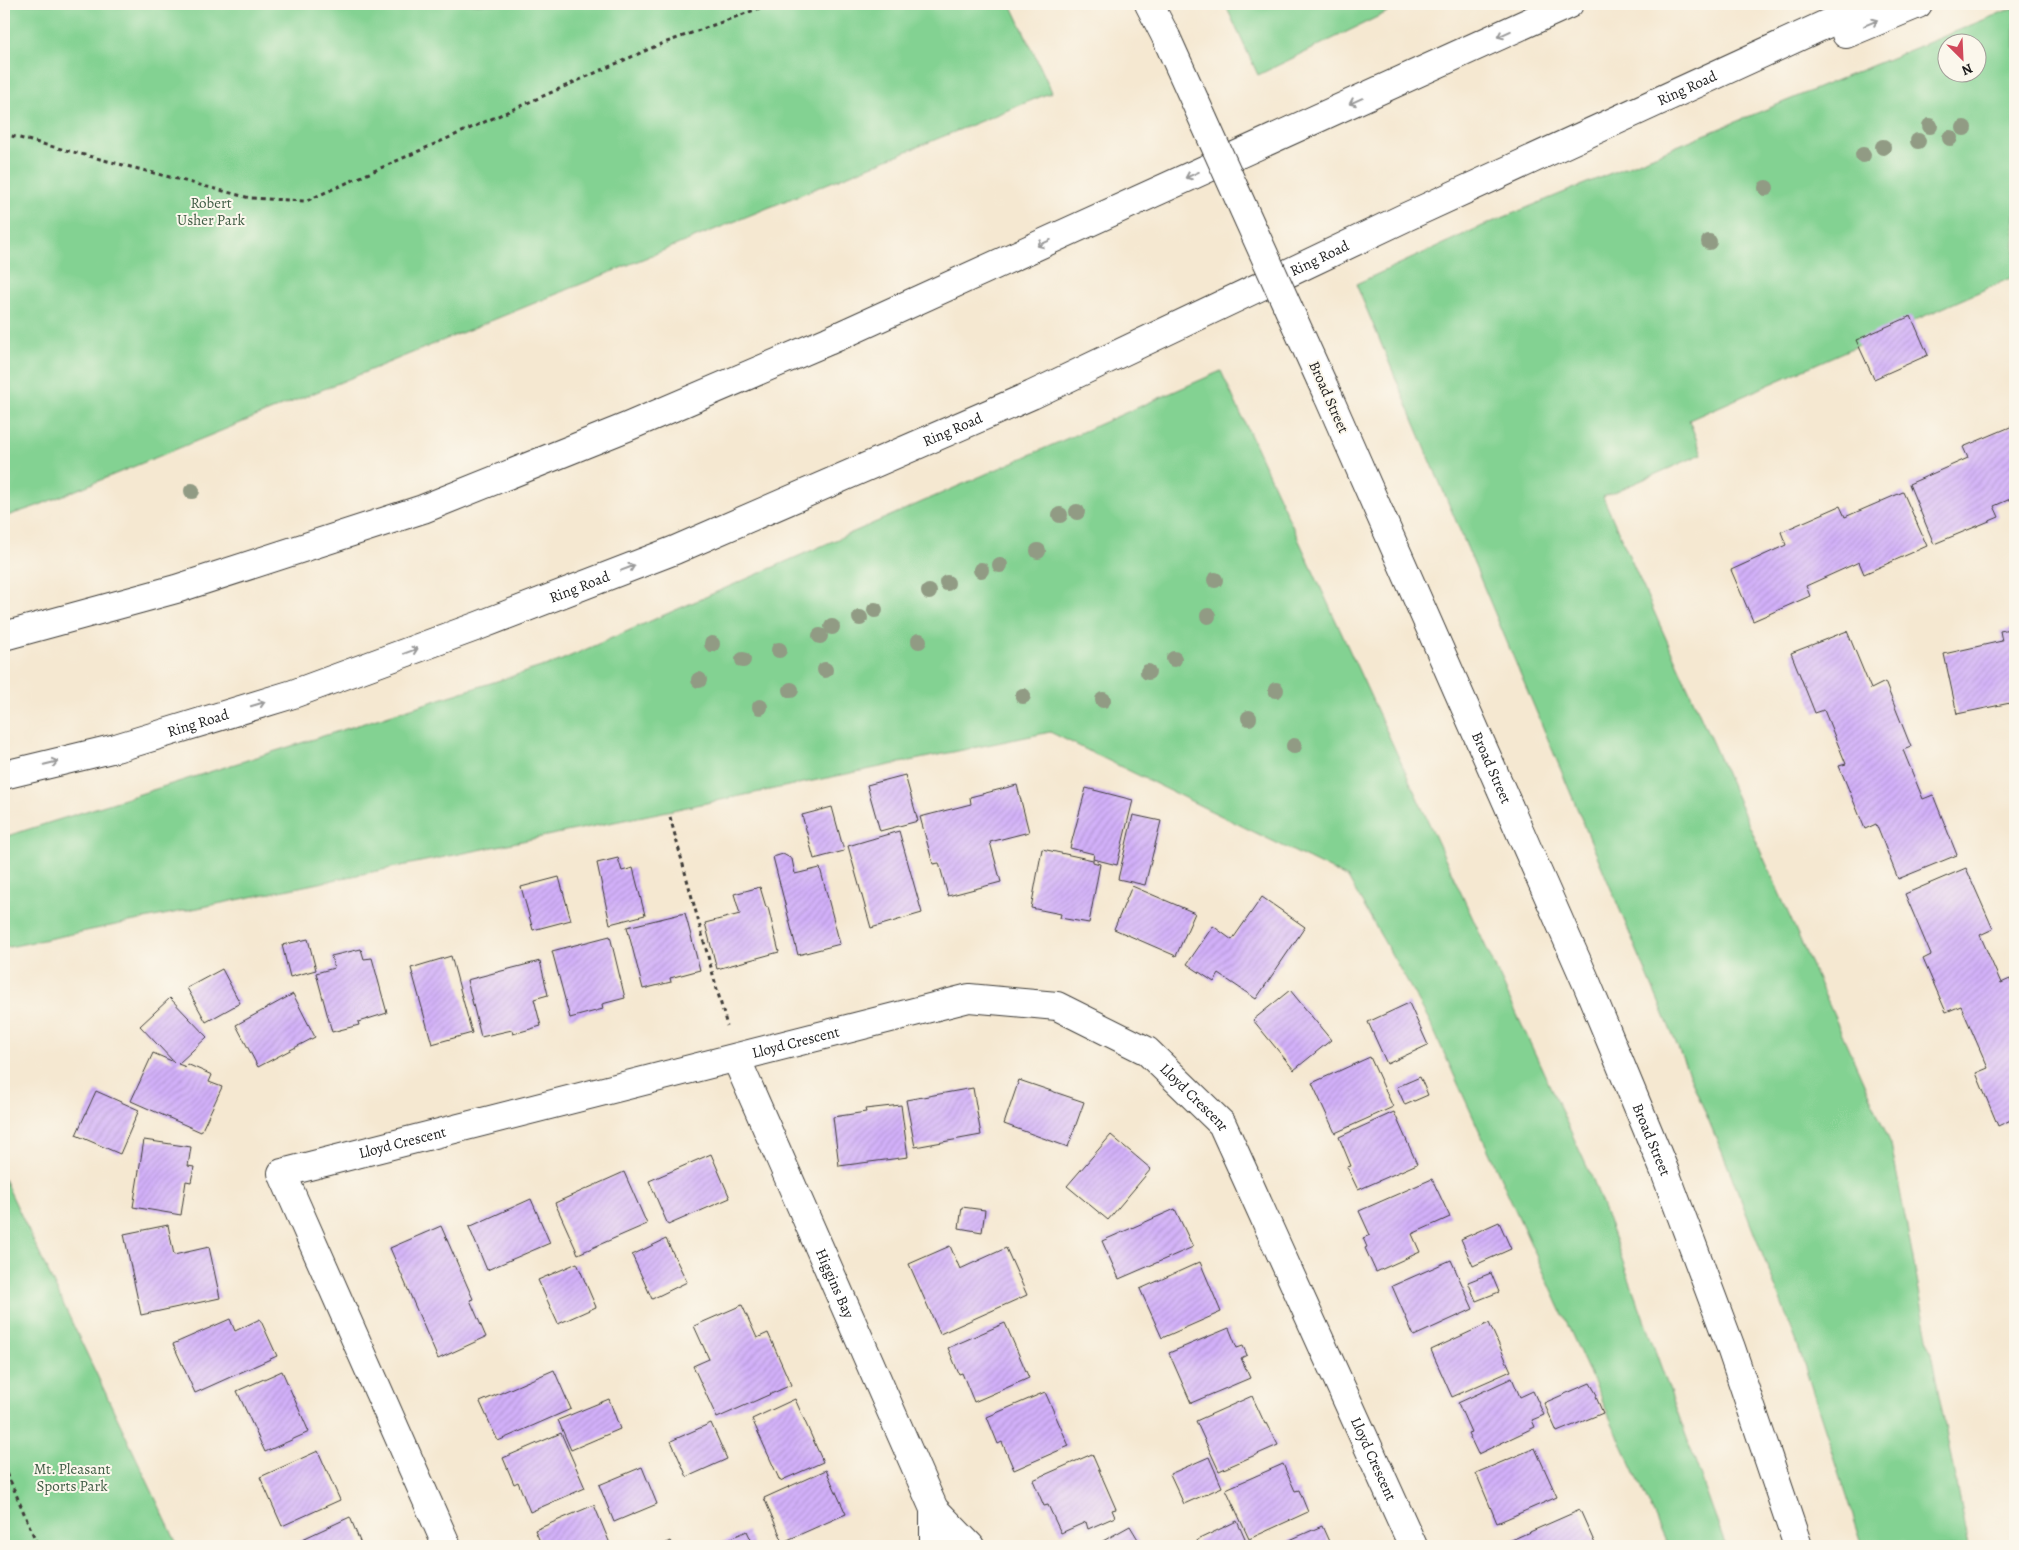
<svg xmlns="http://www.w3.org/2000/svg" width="2019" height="1550" font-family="Alegreya,serif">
  <defs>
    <pattern id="building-hatch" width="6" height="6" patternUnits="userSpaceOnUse" patternTransform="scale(1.25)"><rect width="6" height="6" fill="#d2b0f9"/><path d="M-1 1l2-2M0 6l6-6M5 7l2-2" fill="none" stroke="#b497d5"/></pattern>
  </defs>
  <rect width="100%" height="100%" fill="#fbf7ec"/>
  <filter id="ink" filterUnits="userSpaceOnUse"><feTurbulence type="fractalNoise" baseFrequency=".02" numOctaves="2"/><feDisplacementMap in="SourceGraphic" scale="10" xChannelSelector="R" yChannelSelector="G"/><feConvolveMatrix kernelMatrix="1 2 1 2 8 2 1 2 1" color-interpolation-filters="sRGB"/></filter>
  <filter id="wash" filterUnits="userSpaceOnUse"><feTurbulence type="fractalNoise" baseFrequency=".0096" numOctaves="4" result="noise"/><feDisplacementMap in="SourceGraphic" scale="20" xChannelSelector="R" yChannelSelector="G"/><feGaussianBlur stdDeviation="1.12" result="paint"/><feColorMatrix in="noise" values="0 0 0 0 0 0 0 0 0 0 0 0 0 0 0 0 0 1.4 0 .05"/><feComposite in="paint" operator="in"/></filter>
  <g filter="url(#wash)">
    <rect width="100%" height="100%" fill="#f5e8d1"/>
    <path fill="#83d292" stroke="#507757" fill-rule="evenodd" d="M4,4H1011L1052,92L37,506L4,517Z
      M1225,4H1404L1258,75Z
      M2015,7V276L1689,420L1702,454L1603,497L1891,1144L1968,1546H1863L1797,1343L1727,1164L1356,284L1480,227ZM1946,42H1976V72H1946Z
      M1221,371L1594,1182L1726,1546H1668L1429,1020L1348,878L1050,732L4,948V837L557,662Z
      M4,1179L178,1546H4Z"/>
    <g id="blocks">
      <path fill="url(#building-hatch)" d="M1911,316L1928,355L1874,379L1856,340Z
        M2015,425V497L1994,506L1999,517L1934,544L1909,484L1968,458L1963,447Z
        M1903,492L1927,546L1864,574L1859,562L1806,586L1810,596L1753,621L1731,570L1786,545L1781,532L1840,506L1845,517Z
        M2015,628V702L1957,714L1944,654L2002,641L2000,631Z
        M1847,631L1871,689L1885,682L1911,747L1903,750L1923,799L1933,795L1957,855L1898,879L1876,824L1865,829L1839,766L1846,764L1824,710L1815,713L1791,653Z
        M905,775L918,821L880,831L867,785Z
        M1017,785L1029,832L990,842L1001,882L948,896L939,863L933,864L920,817L971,804L970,797Z
        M1086,788L1133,800L1117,865L1093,859L1094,854L1070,848Z
        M832,807L844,851L814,859L802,815Z
        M1133,815L1161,821L1145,885L1118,879Z
        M899,831L922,913L871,928L848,846Z
        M1042,849L1093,860V862L1100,864L1089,923L1060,918L1061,914L1031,908Z
        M783,854L792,859L795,874L820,868L840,944L798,955L773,857Z
        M618,858L622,871L633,868L645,915L610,924L597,863Z
        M1966,868L1993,929L1980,935L2001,983L2010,979L2015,991V1118L1998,1126L1976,1073L1988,1068L1961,1006L1946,1012L1923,959L1931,955L1905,894Z
        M559,877L571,920L533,930L521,887Z
        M1132,886L1195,913L1176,956L1114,929Z
        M760,887L766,907H768L779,952L717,969L705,923L740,914L734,894Z
        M1262,897L1305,927L1256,999L1219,974L1214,982L1187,964L1213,926L1232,940Z
        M685,913L700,970L670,978L671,982L643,989L627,927Z
        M610,936L625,998L602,1004L603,1009L570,1018L552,951Z
        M308,939L316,970L290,977L282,945Z
        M361,949L364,959L372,958L387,1013L358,1022L359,1025L332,1032L316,973L334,968L331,956Z
        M451,956L472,1033L432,1044L411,968Z
        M540,961L548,995L534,999L541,1026L513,1034L512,1030L481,1037L467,980Z
        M222,969L240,1003L206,1022L187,988Z
        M1290,990L1331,1040L1294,1070L1253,1020Z
        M293,994L315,1037L258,1067L236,1025Z
        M170,998L207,1037L178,1064L186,1067L187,1064L212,1075L209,1082L222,1087L201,1132L131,1101L153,1053L174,1062L140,1026Z
        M1409,1003L1428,1045L1387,1064L1368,1022Z
        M1370,1057L1393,1107L1335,1133L1312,1083Z
        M1420,1077L1428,1095L1405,1105L1397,1087Z
        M1019,1080L1084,1102L1068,1147L1004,1124Z
        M973,1088L981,1135L915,1147L906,1100Z
        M96,1091L139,1110L120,1154L76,1135Z
        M901,1105L908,1157L839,1166L833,1117L866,1112L865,1109Z
        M1394,1112L1417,1164L1358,1190L1347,1167L1351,1166L1339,1137Z
        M1111,1135L1151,1169L1108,1220L1067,1186Z
        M144,1140L191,1147L188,1166L194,1167L191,1182L186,1181L181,1215L133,1207Z
        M711,1154L730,1198L668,1225L649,1181Z
        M624,1172L647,1224L578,1254L555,1203Z
        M1432,1179L1450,1217L1412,1234L1420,1252L1376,1272L1365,1248L1367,1247L1363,1238L1370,1235L1359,1211Z
        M531,1199L550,1243L487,1270L469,1227Z
        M962,1207L985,1210L982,1232L959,1228Z
        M1175,1209L1193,1247L1119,1279L1102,1241Z
        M1499,1222L1511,1249L1473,1266L1461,1239Z
        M168,1225L174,1255L209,1247L220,1298L141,1315L124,1234Z
        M441,1226L473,1299L470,1300L486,1337L438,1359L390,1248Z
        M666,1239L687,1282L652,1299L632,1255Z
        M950,1246L960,1269L1006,1248L1027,1295L940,1334L909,1264Z
        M1451,1260L1473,1309L1414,1336L1392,1286Z
        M1200,1262L1221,1312L1162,1338L1140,1289Z
        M577,1263L596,1307L558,1324L538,1280Z
        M1491,1273L1499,1292L1476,1301L1468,1282Z
        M742,1305L757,1338L768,1333L791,1385L717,1418L693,1366L709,1359L694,1326Z
        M230,1319L235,1331L260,1319L277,1356L195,1393L173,1344Z
        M1005,1323L1029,1378L974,1402L962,1373L959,1374L948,1348Z
        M1489,1323L1511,1371L1452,1397L1431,1350Z
        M1229,1328L1237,1348L1243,1346L1247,1355L1241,1358L1250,1378L1191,1403L1169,1353Z
        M554,1370L571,1409L498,1441L480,1402Z
        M282,1371L309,1432L265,1452L237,1391Z
        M1512,1378L1520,1397L1533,1391L1544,1415L1532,1420L1535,1427L1478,1454L1468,1433L1471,1432L1458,1403Z
        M1590,1383L1597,1395L1596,1397L1603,1413L1557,1432L1544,1403Z
        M1045,1392L1069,1446L1014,1470L1002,1442L998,1444L987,1417Z
        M1252,1396L1265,1424L1267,1423L1278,1445L1219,1471L1196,1421Z
        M609,1399L620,1429L571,1450L558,1420Z
        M795,1399L823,1462L780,1481L752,1419Z
        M711,1423L727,1459L687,1477L671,1441Z
        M561,1433L585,1488L530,1512L518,1482L514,1484L503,1458Z
        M1535,1448L1557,1497L1497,1523L1476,1473Z
        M318,1451L340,1500L282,1526L260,1477Z
        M1092,1454L1116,1509L1112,1510L1115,1517L1088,1529L1086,1522L1061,1533L1048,1505L1044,1506L1033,1480Z
        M1209,1457L1222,1487L1184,1504L1170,1474Z
        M1283,1464L1295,1491L1299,1490L1308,1512L1249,1539L1226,1489Z
        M642,1467L657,1504L614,1522L599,1485Z
        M826,1470L846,1514L783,1542L764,1498Z
        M594,1505L611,1546H542L535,1530Z
        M1580,1510L1596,1546H1508L1507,1542Z
        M350,1517L361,1544L359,1546H293L292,1544Z
        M1237,1521L1248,1546H1200L1197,1540Z
        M1130,1526L1142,1546H1094Z
        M1322,1526L1331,1546H1276Z
        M747,1531L754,1546H713Z
        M670,1541L673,1546H659Z"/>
    </g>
  </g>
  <g filter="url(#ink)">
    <use href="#blocks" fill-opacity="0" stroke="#3d3b37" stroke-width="1"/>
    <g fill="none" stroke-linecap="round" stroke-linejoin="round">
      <g stroke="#3d3b37" stroke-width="30">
        <g id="minor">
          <path d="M1149,4L1166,37"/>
          <path id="s1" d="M1328,396L1587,984L1665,1172L1731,1348L1798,1546"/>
          <path id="s2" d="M736,1058L934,1509L970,1546"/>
          <path d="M934,1509V1546"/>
          <path id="s3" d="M447,1546L282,1173L969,998L1057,1006L1147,1051L1222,1124L1413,1546"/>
        </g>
      </g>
      <g stroke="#3d3b37" stroke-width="30">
        <g id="highway">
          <path d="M1846,34L1918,4"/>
          <path d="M4,636L176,589L423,509L627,427L828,341L1569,4"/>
          <path id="s4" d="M4,775L116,748L293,694L478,626L675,550L1032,395L1406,217L1870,4"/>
        </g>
      </g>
      <path stroke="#3d3b37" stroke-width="3" stroke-dasharray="4 4" stroke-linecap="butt" d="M4,134L250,198L306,201L656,46L771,4
        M670,817L727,1026
        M4,1466L38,1546"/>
      <use href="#minor" stroke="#fff" stroke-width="28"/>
      <use href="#highway" stroke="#fff" stroke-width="28"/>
      <g stroke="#3d3b37" stroke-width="30" stroke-linecap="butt">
        <path id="minor-bridge" d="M1166,37L1328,396"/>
      </g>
      <use href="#minor-bridge" stroke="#fff" stroke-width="28"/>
    </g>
    <g fill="#919b84">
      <circle cx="1930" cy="126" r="8"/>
      <circle cx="1964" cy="128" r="8"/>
      <circle cx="1950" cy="138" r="8"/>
      <circle cx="1918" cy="141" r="8"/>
      <circle cx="1883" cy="147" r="8"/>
      <circle cx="1863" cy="155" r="8"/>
      <circle cx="1766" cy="188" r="8"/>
      <circle cx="1709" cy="242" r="8"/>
      <circle cx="192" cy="491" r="8"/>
      <circle cx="1077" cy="512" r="8"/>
      <circle cx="1060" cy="515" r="8"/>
      <circle cx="1038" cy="551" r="8"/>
      <circle cx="1000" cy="565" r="8"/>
      <circle cx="981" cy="570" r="8"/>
      <circle cx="1215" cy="580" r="8"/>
      <circle cx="947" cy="583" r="8"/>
      <circle cx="929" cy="592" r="8"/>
      <circle cx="875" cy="610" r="8"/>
      <circle cx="1208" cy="616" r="8"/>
      <circle cx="860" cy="618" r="8"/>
      <circle cx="832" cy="627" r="8"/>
      <circle cx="820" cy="636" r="8"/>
      <circle cx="919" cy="641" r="8"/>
      <circle cx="712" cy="644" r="8"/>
      <circle cx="779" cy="650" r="8"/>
      <circle cx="1174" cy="659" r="8"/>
      <circle cx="743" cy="660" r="8"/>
      <circle cx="825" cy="670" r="8"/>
      <circle cx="1148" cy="672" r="8"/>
      <circle cx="699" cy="680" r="8"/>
      <circle cx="791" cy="690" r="8"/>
      <circle cx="1276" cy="690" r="8"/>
      <circle cx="1023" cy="696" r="8"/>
      <circle cx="1103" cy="700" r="8"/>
      <circle cx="760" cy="707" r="8"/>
      <circle cx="1249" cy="718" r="8"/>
      <circle cx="1294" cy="746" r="8"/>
    </g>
    <defs><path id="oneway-shaft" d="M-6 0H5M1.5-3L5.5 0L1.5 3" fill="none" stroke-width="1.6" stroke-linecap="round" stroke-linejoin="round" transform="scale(1.25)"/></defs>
    <g stroke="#999">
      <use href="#oneway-shaft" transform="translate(1871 23) rotate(-23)"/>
      <use href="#oneway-shaft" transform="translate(1504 34) rotate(156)"/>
      <use href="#oneway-shaft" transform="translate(1356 101) rotate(156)"/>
      <use href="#oneway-shaft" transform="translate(1192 175) rotate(156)"/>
      <use href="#oneway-shaft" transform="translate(1044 243) rotate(156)"/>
      <use href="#oneway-shaft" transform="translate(628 568) rotate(-21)"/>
      <use href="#oneway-shaft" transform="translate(411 651) rotate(-20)"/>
      <use href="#oneway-shaft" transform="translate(258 704) rotate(-17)"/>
      <use href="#oneway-shaft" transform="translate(51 763) rotate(-14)"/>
    </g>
  </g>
  <g text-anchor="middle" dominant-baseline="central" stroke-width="4" stroke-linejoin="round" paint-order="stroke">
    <g font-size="15" fill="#1c1c1c" stroke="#fbf7ec">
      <text stroke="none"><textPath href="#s4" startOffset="1821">Ring Road</textPath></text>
      <text stroke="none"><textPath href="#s4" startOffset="1416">Ring Road</textPath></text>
      <text transform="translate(1329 397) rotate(66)">Broad Street</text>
      <text stroke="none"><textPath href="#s4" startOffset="1011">Ring Road</textPath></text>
      <text stroke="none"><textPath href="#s4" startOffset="606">Ring Road</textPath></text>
      <text stroke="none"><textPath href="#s4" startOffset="201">Ring Road</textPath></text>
      <text stroke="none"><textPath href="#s1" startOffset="406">Broad Street</textPath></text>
      <text stroke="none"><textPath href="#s3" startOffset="938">Lloyd Crescent</textPath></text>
      <text stroke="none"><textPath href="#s3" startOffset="1372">Lloyd Crescent</textPath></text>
      <text stroke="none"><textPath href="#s1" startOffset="811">Broad Street</textPath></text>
      <text stroke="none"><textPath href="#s3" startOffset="532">Lloyd Crescent</textPath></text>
      <text stroke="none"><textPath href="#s2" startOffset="246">Higgins Bay</textPath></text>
      <text stroke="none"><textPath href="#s3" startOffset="1778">Lloyd Crescent</textPath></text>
    </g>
    <g font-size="15" fill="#405c45" stroke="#fbf7ec">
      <text x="211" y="203">Robert<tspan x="211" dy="17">Usher Park</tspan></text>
      <text x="72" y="1469">Mt. Pleasant<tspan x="72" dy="17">Sports Park</tspan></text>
    </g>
  </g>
  <rect width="2019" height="1550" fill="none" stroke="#fbf7ec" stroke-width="20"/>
  <g transform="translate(1962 58) rotate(156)"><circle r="24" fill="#fbf7ec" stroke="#a29f99"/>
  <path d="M0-4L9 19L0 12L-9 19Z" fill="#d1495b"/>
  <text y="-8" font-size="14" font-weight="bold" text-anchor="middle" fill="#1c1c1c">N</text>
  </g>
</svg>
